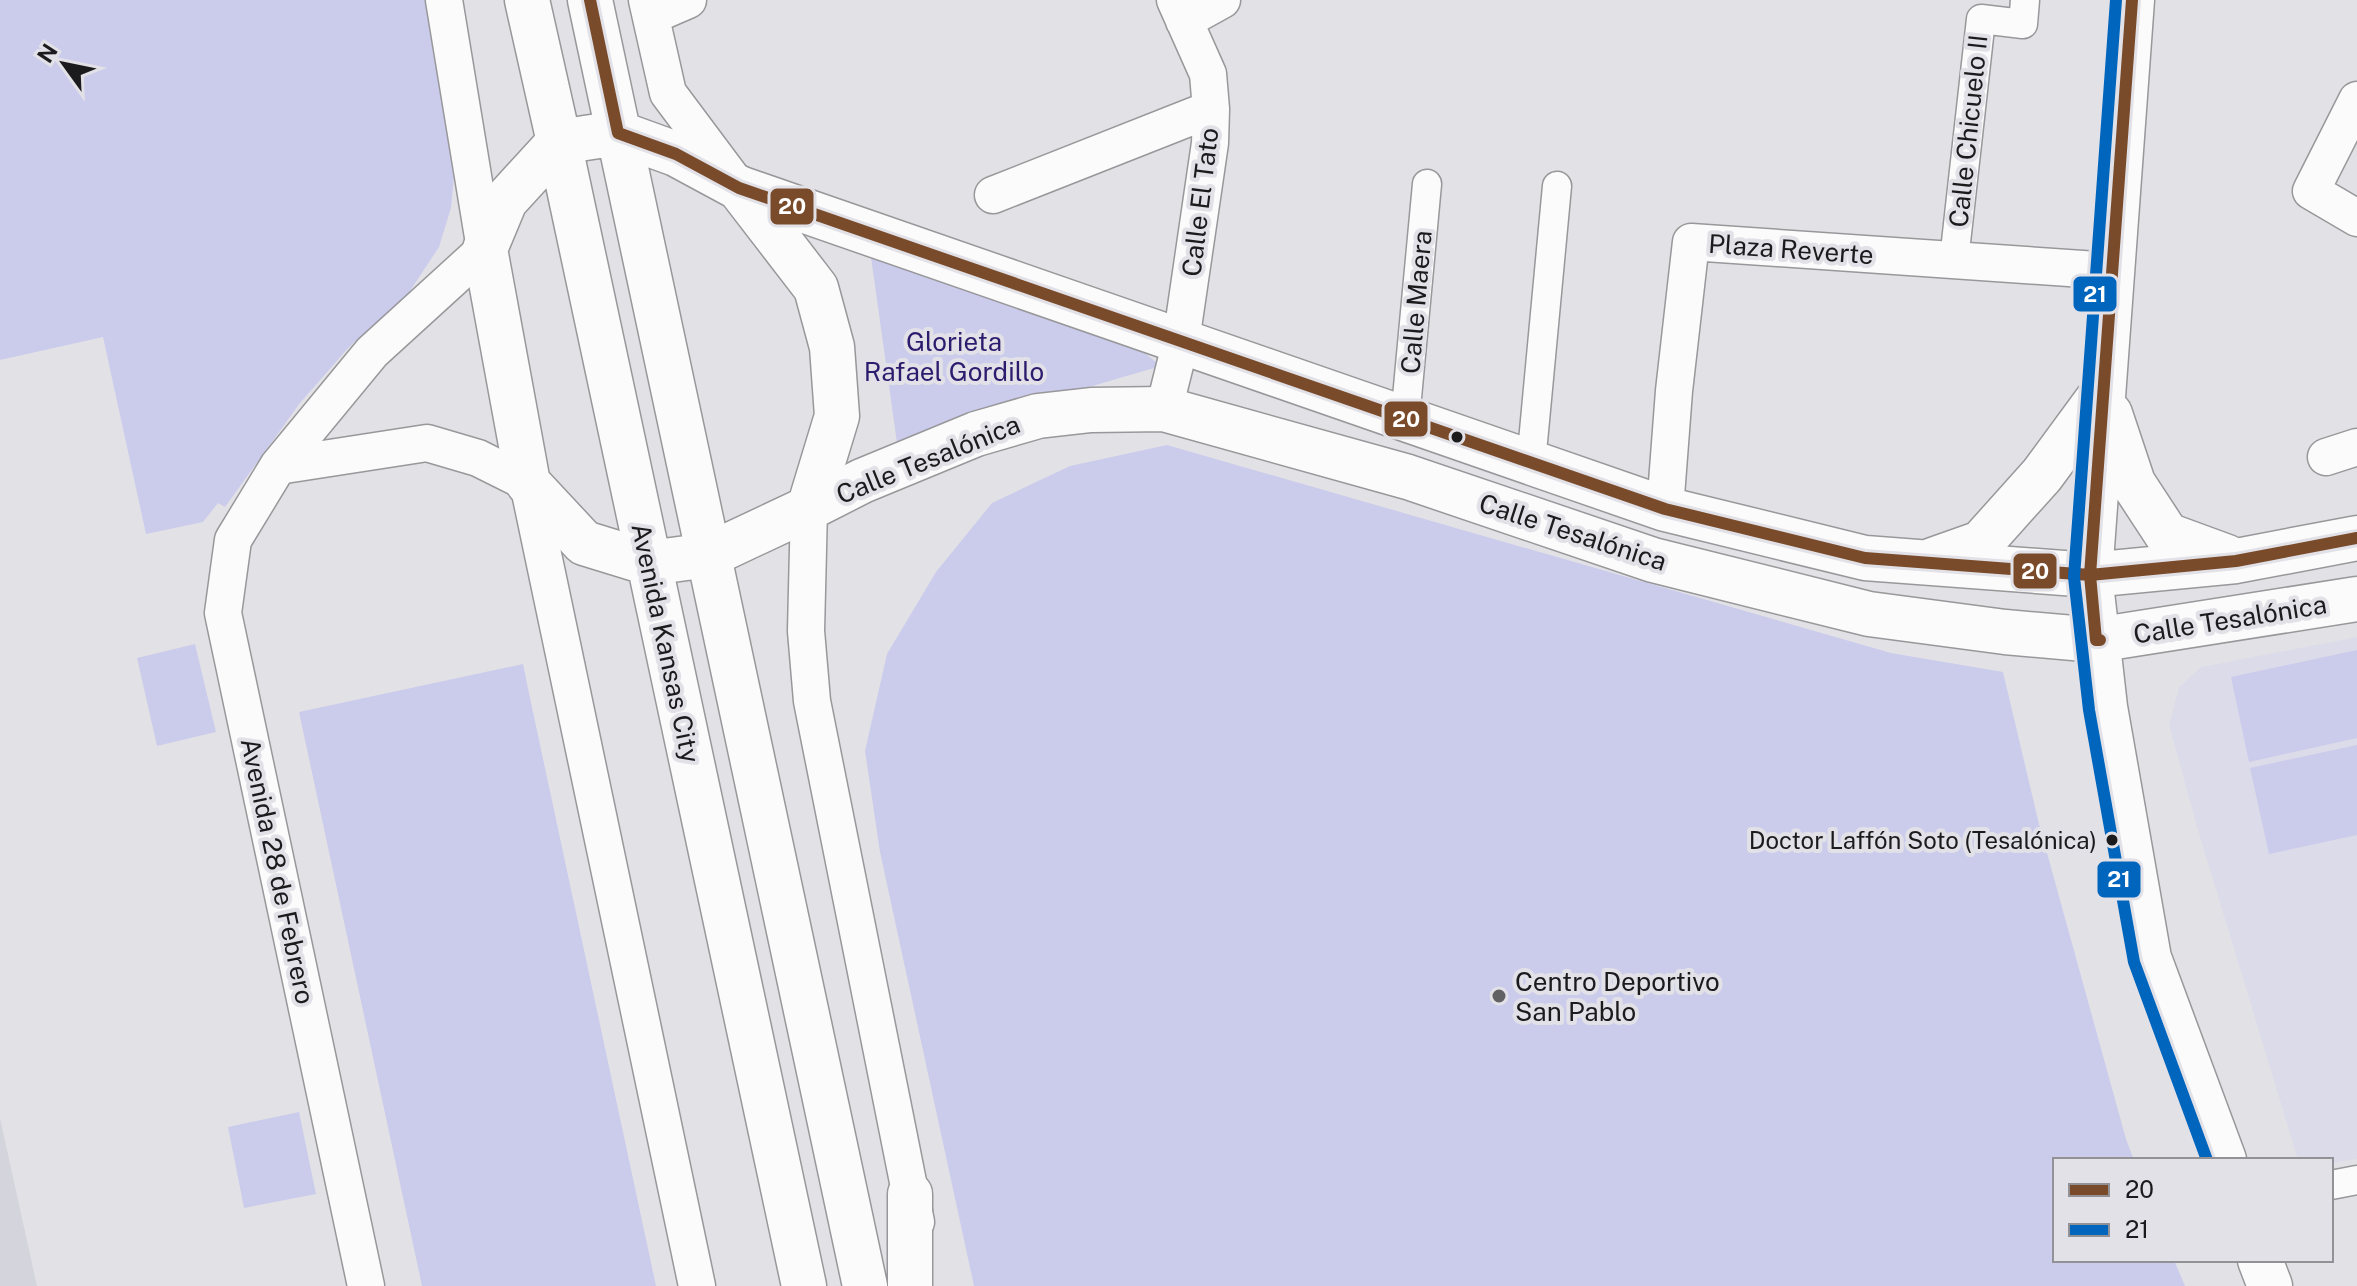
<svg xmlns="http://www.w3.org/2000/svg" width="2357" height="1286" font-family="'Public Sans',sans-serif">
  <rect width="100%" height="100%" fill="#e2e2e6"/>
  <path fill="#d4d4dd" d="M0,1118L37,1286H0Z"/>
  <path fill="#dcdbe9" d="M2357,637V1159L2331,1163V1160H2298L2197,827L2169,725L2179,687L2201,667Z"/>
  <path fill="#cbcbec" d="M0,0H431L454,176L451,208L439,247L408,294L349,347L300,403L225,507L218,503L203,522L146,534L103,337L0,360Z
    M871,257L1131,342L1161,366L897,443Z
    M1167,445L1891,653L2003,672L2039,824L2126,1139L2134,1160H2055V1260H2174L2185,1286H974L880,852L865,751L887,654L936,572L992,503L1070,466Z
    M195,644L216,732L157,746L137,658Z
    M2357,650V738L2249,762L2231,677Z
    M523,664L530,698L656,1286H422L299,712Z
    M2357,745V835L2269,854L2250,768Z
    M299,1112L316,1194L244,1208L228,1127Z"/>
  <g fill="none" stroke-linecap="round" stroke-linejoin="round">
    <g stroke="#98989b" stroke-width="31">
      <path id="pedestrian" d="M1954,260L1981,19L2023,24L2025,0
        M1405,419L1427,184
        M1531,463L1557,186
        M2331,1185L2357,1180"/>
    </g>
    <g stroke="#98989b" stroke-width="39">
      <path id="minor" d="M647,0L668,93L736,184
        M651,16L688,0
        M1184,21L1222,0
        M2357,100L2311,191L2357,218
        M993,195L1211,109
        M1164,409L1181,341L1210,143L1211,109L1208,74L1175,0
        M2326,457L2357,447
        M278,466L427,443L478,458L528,483L697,1286
        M809,508L806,631L812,701L916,1222
        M1665,509L1674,391L1691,242L2112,271
        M366,1286L223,613L233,540L278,466L372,352L485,249L444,0"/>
    </g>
    <g stroke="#98989b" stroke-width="47">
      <path id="tertiary" d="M2132,0L2090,575L2105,707L2149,958L2224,1160
        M739,188L1665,509L1865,558L2090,575L2236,561L2357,538
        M2110,414L2133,483L2167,535L2227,557
        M809,508L862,481L976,434L1038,416L1091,410L1164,409L1408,477L1653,560L1869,614L2005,632L2096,640L2357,599
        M1933,560L1981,543L2042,475L2103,392
        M2260,1260L2270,1286"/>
    </g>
    <g stroke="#98989b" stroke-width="47">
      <path id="primary" d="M527,0L559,142L804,1286
        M590,0L865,1286
        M618,133L676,154L739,188L816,288L832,347L837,416L809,508L709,555L649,563L584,543L528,483L485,249L505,201L559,142Z
        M910,1286V1194"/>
    </g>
    <use href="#pedestrian" stroke="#fbfbfb" stroke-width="28"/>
    <use href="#minor" stroke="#fbfbfb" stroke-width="36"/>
    <use href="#tertiary" stroke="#fbfbfb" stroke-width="44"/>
    <use href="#primary" stroke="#fbfbfb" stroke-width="44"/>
    <g stroke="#e1e1e7" stroke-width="18">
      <path id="bus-1" d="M590,0L618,133L676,154L739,188L1665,509L1865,558L2090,575L2236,561L2357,538
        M2100,640H2096L2090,575L2132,0"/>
    </g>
    <g stroke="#e1e1e7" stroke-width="18">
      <path id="bus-2" d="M2116,0L2074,577L2089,710L2134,962L2207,1160"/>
    </g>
    <use href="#bus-1" stroke="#7a4b2a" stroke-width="12"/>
    <use href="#bus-2" stroke="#0065bd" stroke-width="12"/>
  </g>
  <g fill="#1b1b1d" stroke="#e1e1e7" stroke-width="3">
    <circle cx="1457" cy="437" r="7"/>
    <circle cx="2112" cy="840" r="7"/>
  </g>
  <circle fill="#616163" stroke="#e1e1e7" stroke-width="3" cx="1499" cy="996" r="8"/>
  <g text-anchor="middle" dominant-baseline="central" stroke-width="8" stroke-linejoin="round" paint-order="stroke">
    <g font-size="24" fill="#1b1b1d" stroke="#e1e1e7" text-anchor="end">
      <text x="2097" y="840">Doctor Laffón Soto (Tesalónica)</text>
    </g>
    <g font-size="26" fill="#1b1b1d" stroke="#e1e1e7">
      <text transform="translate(1968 131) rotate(-84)">Calle Chicuelo II</text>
      <text transform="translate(1200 202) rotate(-83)">Calle El Tato</text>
      <text transform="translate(1791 249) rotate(4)">Plaza Reverte</text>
      <text transform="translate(1416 302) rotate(-85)">Calle Maera</text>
      <text transform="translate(928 459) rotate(-22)">Calle Tesalónica</text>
      <text transform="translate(1573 532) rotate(18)">Calle Tesalónica</text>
      <text transform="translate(2230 619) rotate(-9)">Calle Tesalónica</text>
      <text transform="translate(666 643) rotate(78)">Avenida Kansas City</text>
      <text transform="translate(278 871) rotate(78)">Avenida 28 de Febrero</text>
    </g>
    <g font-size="26" fill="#2d1b6e" stroke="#e1e1e7">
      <text x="954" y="341">Glorieta<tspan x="954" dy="30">Rafael Gordillo</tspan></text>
    </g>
    <g font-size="26" fill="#1b1b1d" stroke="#e1e1e7" text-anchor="start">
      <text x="1515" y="981">Centro Deportivo<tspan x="1515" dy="30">San Pablo</tspan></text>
    </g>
  </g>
  <g stroke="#e1e1e7" stroke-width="3">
    <rect x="769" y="187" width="46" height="39" rx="8" fill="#7a4b2a"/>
    <rect x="2072" y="275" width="46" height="38" rx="8" fill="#0065bd"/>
    <rect x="1383" y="400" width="46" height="38" rx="8" fill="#7a4b2a"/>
    <rect x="2012" y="552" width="46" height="38" rx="8" fill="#7a4b2a"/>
    <rect x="2096" y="860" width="46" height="39" rx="8" fill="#0065bd"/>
  </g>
  <g font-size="22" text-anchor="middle" font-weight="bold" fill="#fff">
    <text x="792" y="214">20</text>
    <text x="2095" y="302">21</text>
    <text x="1406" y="427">20</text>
    <text x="2035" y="579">20</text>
    <text x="2119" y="887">21</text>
  </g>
  <rect x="2053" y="1158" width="280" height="104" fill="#e1e1e7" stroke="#929296" stroke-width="2"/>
  <rect x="2069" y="1184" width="40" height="12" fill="#7a4b2a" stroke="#929296" stroke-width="2"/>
  <text x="2125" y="1198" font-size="24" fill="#1b1b1d">20</text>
  <rect x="2069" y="1224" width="40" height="12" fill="#0065bd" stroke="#929296" stroke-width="2"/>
  <text x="2125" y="1238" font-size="24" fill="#1b1b1d">21</text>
  <g transform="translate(64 64) rotate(303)" stroke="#e1e1e7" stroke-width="6" paint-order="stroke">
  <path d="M0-6L14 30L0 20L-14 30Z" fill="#1b1b1d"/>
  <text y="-12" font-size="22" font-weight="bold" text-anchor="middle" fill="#1b1b1d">N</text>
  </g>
</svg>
